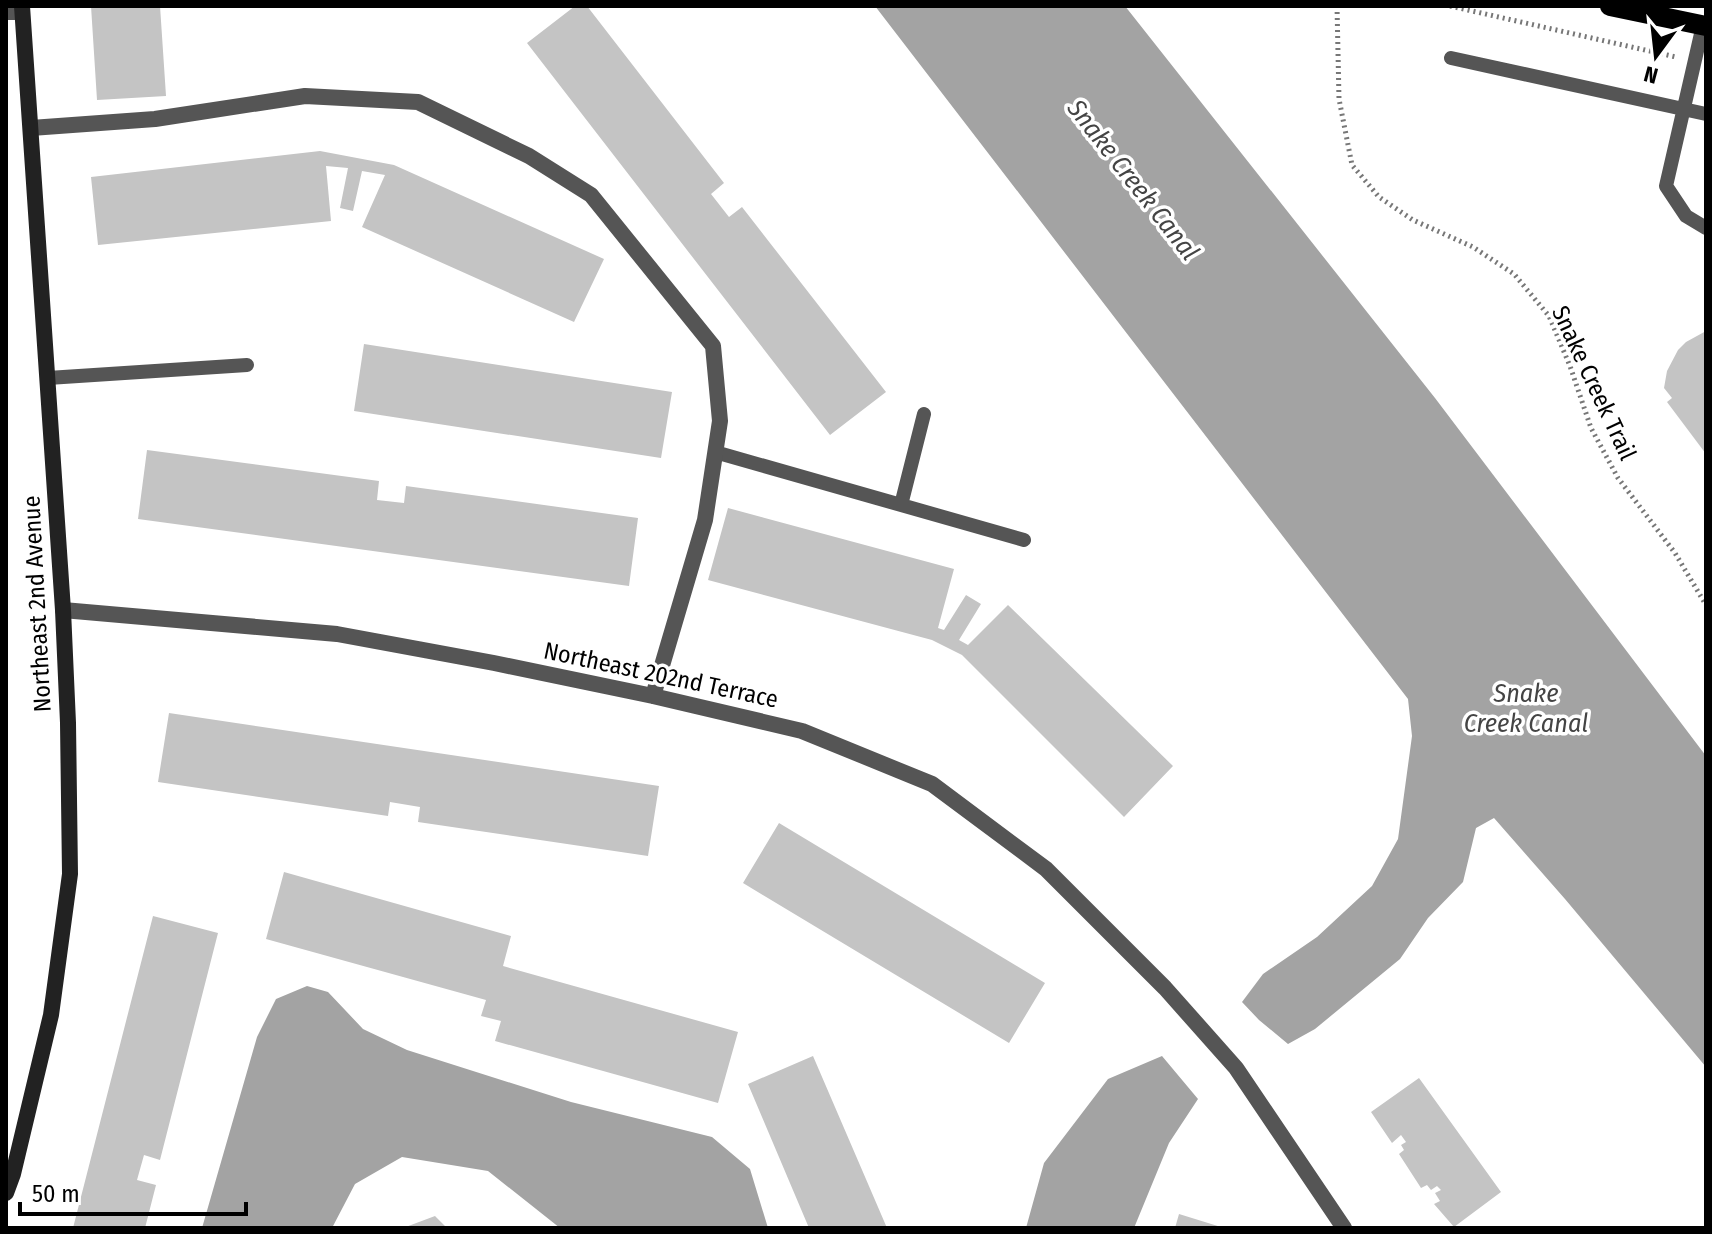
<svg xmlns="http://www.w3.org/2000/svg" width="1712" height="1234" font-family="'Fira Sans Condensed',sans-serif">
  <rect width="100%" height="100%" fill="#fff"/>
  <path fill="#a3a3a3" d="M875,6H1125L1435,398L1706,756V1067L1565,899L1494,818L1476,828L1463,882L1428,918L1400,959L1315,1029L1288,1044L1259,1020L1242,1002L1263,974L1317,937L1372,886L1398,839L1412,736L1408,699Z
    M307,986L328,992L363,1029L407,1050L571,1102L712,1137L750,1169L768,1228H560L488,1171L402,1157L355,1184L332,1228H202L257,1037L276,999Z
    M1162,1056L1198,1099L1169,1143L1134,1228H1026L1044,1163L1108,1079Z"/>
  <path fill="#c4c4c4" d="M91,6H160L166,96L97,100Z
    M575,6H587L724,183L711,194L729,217L742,207L886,392L830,435L527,43Z
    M320,151L394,165L604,259L574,322L362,227L385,175L362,171L353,211L340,208L348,168L326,166L331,221L98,245L91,177Z
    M1706,331V454L1667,402L1672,398L1664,388L1667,371L1678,350L1686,342Z
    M364,344L672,392L661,458L354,411Z
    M147,450L379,481L377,500L404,503L406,486L638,518L629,586L138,519Z
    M728,508L954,569L938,628L944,630L966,595L981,604L959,640L968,645L1008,605L1173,766L1124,817L962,655L932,640L708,580Z
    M169,713L659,786L648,856L418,822L420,807L390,802L388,816L158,782Z
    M779,823L1045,983L1009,1043L743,883Z
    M284,872L511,936L503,966L738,1032L718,1103L495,1041L501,1021L481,1016L486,1000L266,939Z
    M153,916L218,933L160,1160L144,1155L137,1180L156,1185L145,1228H73Z
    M813,1056L887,1228H809L748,1084Z
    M1419,1078L1501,1192L1454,1227L1434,1204L1440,1201L1435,1193L1441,1190L1437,1186L1431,1190L1427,1185L1421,1188L1399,1154L1404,1150L1401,1145L1406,1142L1401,1135L1392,1143L1371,1112Z
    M1179,1214L1221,1227V1228H1175Z
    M435,1216L447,1228H403Z"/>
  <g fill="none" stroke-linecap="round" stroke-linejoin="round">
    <path stroke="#777" stroke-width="5" stroke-dasharray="2 4" stroke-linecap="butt" d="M1337,6L1339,99L1352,165L1379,197L1413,220L1473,247L1514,274L1549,316L1570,366L1591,428L1618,478L1675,553L1706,605
      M1450,6L1676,57"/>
    <path stroke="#555" stroke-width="14" d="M6,13H23
      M1703,25L1666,186L1686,216L1706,228
      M1451,58L1706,114
      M48,378L247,365
      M715,452L1024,540
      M901,505L924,414"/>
    <path stroke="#555" stroke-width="16" d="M31,128L155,119L305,96L418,102L529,156L591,195L713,346L720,421L705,520L653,696
      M63,610L337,634L494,663L653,696L802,731L932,784L1046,869L1165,988L1236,1068L1344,1228"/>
    <path stroke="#222" stroke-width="16" d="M6,1193L13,1174L51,1015L70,874L68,723L63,610L22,6"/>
    <path stroke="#000" stroke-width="20" d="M1610,6L1706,26"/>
  </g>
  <g text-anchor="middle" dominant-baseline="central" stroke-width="7" stroke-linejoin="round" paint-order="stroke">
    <g font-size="24" fill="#000" stroke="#fff">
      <text transform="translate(1594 383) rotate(65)">Snake Creek Trail</text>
      <text transform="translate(37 604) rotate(-93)">Northeast 2nd Avenue</text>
      <text transform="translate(661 675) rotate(12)">Northeast 202nd Terrace</text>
    </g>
    <g font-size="26" font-style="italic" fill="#444" stroke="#fff">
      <text transform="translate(1133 180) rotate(52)">Snake Creek Canal</text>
      <text x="1526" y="693">Snake<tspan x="1526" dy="30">Creek Canal</tspan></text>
    </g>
  </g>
  <rect width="1712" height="1234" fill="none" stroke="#000000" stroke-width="16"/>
  <g transform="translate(1656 56) rotate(195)" stroke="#ffffff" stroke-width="6" paint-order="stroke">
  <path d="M0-6L14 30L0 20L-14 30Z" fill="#000000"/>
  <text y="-12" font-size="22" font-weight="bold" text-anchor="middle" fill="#000000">N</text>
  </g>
  <path d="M20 1202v12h226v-12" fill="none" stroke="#000000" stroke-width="4"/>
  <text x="32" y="1202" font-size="24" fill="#000000" stroke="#ffffff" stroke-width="6" paint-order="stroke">50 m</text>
</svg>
